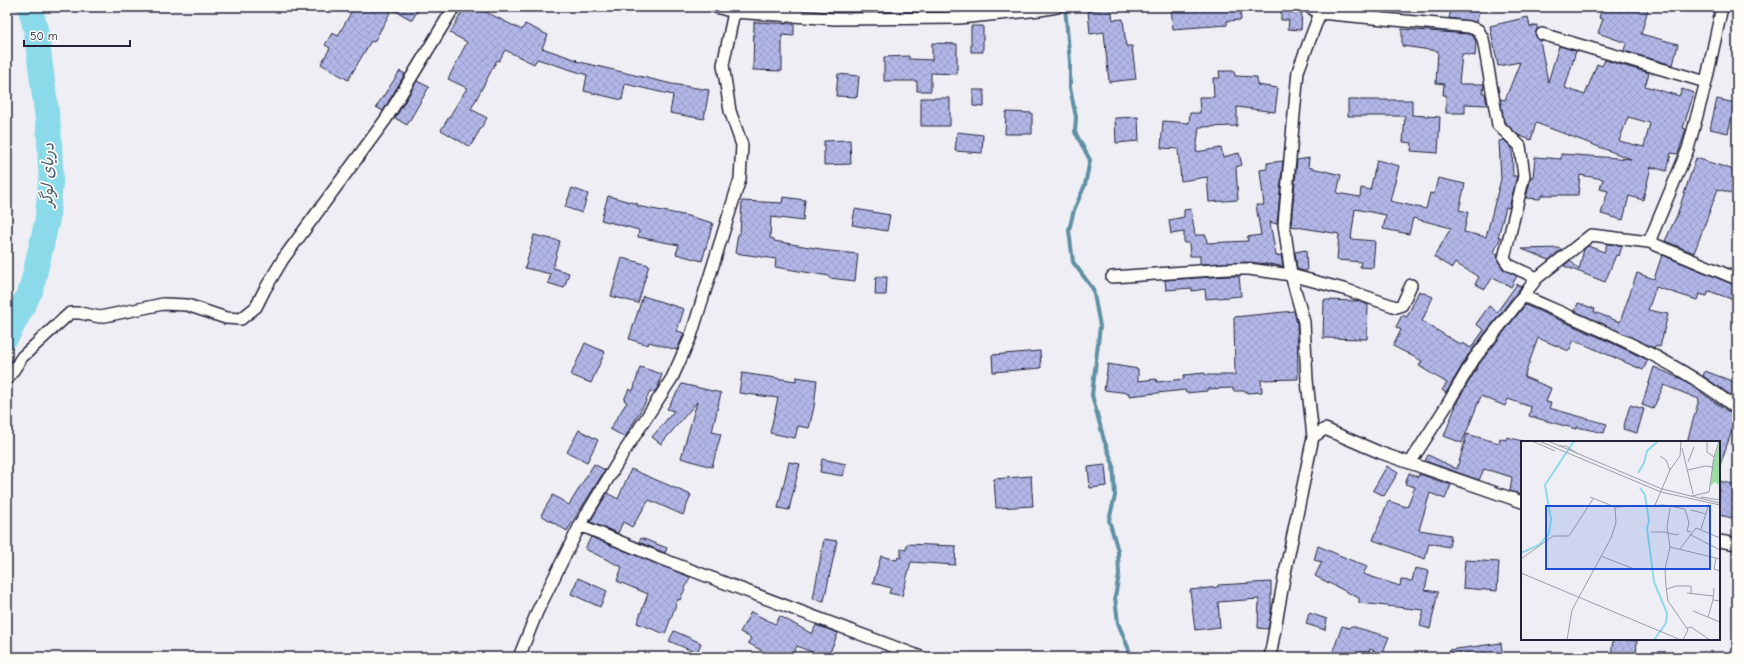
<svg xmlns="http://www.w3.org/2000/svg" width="1744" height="664" font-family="'Comic Neue','Playpen Sans Arabic',sans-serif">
  <defs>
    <pattern id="building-cross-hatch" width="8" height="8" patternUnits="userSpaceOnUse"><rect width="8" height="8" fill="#b3b7e8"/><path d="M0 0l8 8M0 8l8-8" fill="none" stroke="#9a9dc8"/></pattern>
  </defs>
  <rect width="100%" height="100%" fill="#eeeef4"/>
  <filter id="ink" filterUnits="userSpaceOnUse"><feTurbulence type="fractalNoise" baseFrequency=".025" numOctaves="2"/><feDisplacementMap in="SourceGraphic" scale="8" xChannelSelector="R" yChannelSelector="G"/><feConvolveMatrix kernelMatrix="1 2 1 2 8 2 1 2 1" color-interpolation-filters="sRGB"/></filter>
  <g filter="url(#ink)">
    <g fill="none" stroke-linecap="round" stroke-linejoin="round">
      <path stroke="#6190a4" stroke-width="4" d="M1065,7L1070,62V88L1076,117L1075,132L1090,160L1085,185L1074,210L1069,230L1073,262L1093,289L1100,326L1092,395L1104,440L1113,464L1115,496L1109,520L1118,551L1119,575L1115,597L1118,623L1132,657"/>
      <path stroke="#8bdaea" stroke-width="25" d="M7,336L31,290L47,221L51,177L49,131L36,31L30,7"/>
    </g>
    <path fill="url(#building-cross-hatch)" stroke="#22223b" fill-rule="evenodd" d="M354,7H420L412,20L392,9L374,42L371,41L348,80L321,64L330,48L325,45L332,33L338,36Z
      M465,7H476L522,30L525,24L548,35L542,48L577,60L576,61L672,84L709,90L704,119L670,113L673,95L625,84L622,100L584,91L587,75L537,59L534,64L505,50L499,61L497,60L471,109L487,118L470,147L441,130L467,88L448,79L467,42L450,33Z
      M1171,7H1240L1241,20L1227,21V25L1173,29Z
      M1281,7H1302L1301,30L1288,29L1289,20H1281Z
      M1452,7H1480L1477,22L1449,18Z
      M1602,7H1639L1648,9L1641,34L1678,44L1673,65L1624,51L1626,43L1598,33L1603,19L1599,18Z
      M1111,8L1113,20L1123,19L1126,46H1132L1136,79L1109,82L1104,32L1090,34L1088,11Z
      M1528,17L1530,27L1537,25V29L1535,35L1540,41L1548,82L1559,46L1576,51L1565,88L1585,95L1597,64L1602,66L1605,60L1649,73L1645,86L1679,96L1682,89L1694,93L1683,128L1686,129L1678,154L1671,153L1667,171L1651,167L1643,200L1629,196L1623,220L1601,214L1608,191L1600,189L1603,179L1580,175L1578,195H1542L1540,199L1526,198L1531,177H1533L1535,157L1561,159V154L1631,159L1536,123L1531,140L1518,135L1504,122L1500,99L1505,100L1520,62L1498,66L1490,26ZM1628,117L1650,123L1644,147L1619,141Z
      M754,22L794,24V36L782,35V71L753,70Z
      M971,26H983V52H971Z
      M1402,29L1468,34L1473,36L1476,42L1475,56L1462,54L1459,84H1484L1483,93L1485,94L1487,105L1465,104V113H1446V95H1443L1444,84L1436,83L1438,51L1402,46Z
      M932,43L957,44V74L931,73V91H917V81H884V57L909,56V59L932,60Z
      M400,71L405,74L383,111L376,107Z
      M1219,71H1234L1235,76L1257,77V85L1278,88L1275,112L1237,107V126L1199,127L1196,152L1221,148L1223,157L1239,153L1242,165L1236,167L1238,200L1209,202L1207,177L1181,181L1178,149L1161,148L1163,121L1189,123L1190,113H1200L1199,97H1214L1213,78H1220Z
      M838,74L859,76L857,97L836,96Z
      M417,81L429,87L407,125L395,118Z
      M973,90H984V107L973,106Z
      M921,98H950V126H921Z
      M1717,99L1735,103L1728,133L1710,129Z
      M1348,100H1412V115L1440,117L1438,153L1411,151L1412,143L1403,142L1405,116H1348Z
      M1006,112L1032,113V134H1005Z
      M1138,117L1139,141L1116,143L1115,118Z
      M957,132L983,135L982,153L955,151Z
      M850,140L851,164L824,165V141Z
      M1504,140L1512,148L1513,176H1517L1509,208L1506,207L1498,237H1501L1494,252L1498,254V261L1503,269L1517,276L1511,287L1493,277L1485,289L1475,284L1479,277L1455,263L1452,268L1434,257L1451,228L1413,218L1409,234L1383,229L1386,215L1355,209L1351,239L1375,241L1373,268L1360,267L1361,262L1337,260L1339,234L1291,226L1297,160L1309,158L1308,167L1341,175L1337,193L1360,197L1361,188L1370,190L1377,160L1399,166L1390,201L1426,209L1430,193L1434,194L1438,178L1465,184L1459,210L1468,212L1464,232L1486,237L1501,179L1499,141Z
      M1696,158L1737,171V195L1718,189L1694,253L1665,241L1677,215Z
      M1283,161L1277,224L1270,222L1276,256L1281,255L1283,267L1276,265L1249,262L1200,264V256H1190L1189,243H1184V232L1171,234L1169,220L1184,217V210L1191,209L1195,235H1206L1207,243L1248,241L1247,237L1261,235L1256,205H1264L1260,170L1267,169V163Z
      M572,188L588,194L582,213L565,207Z
      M608,196L638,204L637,206L688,216L713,223L702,261L676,254L679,245L638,237L639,230L601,220Z
      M783,197L805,200L803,221L771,217L770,238L774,239V241L821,249V250L858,254L855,281L829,278V276L775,267L776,259L735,253L738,234H740L742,201L782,203Z
      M855,209L890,215L887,231L852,225Z
      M534,235L560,241L553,268L569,273L564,288L548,283L551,274L525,268Z
      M1607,244L1622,246L1619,256L1616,255L1605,282L1564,266L1570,260L1579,270L1584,249L1588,246L1604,252Z
      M1560,248L1561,250L1549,260L1522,249Z
      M1306,250L1307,271H1304L1297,269L1295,252Z
      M1662,255L1737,286V301L1709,291L1707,296L1699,294L1697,300L1656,287L1648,310L1668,314L1660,347L1655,346L1654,348L1575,311L1578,303L1595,309L1594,312L1620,322L1637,273L1654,279Z
      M622,258L649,265L638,303L611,296Z
      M1228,276H1239L1241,296L1206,299L1205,289L1192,291V288L1166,290L1165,280Z
      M876,277H887L886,295H875Z
      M1517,284L1521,287L1468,355L1446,393L1442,390L1447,383L1419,366L1422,361L1393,346L1401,330L1396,327L1402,315L1407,317L1419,291L1433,297L1422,321L1461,345L1463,343L1471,348L1484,330L1476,324L1489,306L1497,312Z
      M643,296L684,309L677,331L684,333L677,350L649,342L648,345L629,339Z
      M1324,300L1358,301L1368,305L1367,339L1323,338Z
      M1525,305L1603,339L1648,360L1643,370L1574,340L1569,351L1538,338L1524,377L1551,388L1546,402L1551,403L1549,408L1607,424L1604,433L1577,427L1576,429L1529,416L1531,407L1508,399L1505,406L1481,396L1462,443L1444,436L1458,400L1480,363Z
      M1294,311L1297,323L1298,379L1261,380L1262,392L1247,393V391H1233V388L1207,389V391L1186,393L1185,390L1129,396V393L1104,390L1108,364L1138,369V381L1156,379L1157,382L1184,379V375L1205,373V375H1235L1234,317Z
      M585,343L605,352L591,383L571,375Z
      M1040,351L1041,368L993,372L992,355Z
      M640,367L662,374L658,387L654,392L650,391L645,403L625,437L610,429L627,402L624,400L629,389L633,391Z
      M1654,367L1684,380L1733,415L1737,416L1720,465L1719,464V442H1687L1699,399L1664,385L1653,409L1642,405Z
      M1705,371L1737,383V400L1703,376Z
      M742,373L796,381V377L817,380L814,407L809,428L798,426L795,438L770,433L778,398L739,393Z
      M682,384L721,393L712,432L721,434L712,467L681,458L697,402L661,444L652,437L674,411L667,409Z
      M1630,405L1644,409L1637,433L1623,429Z
      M579,430L598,440L587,462L567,452Z
      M1467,434L1499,443L1500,438L1506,440L1507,437L1522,441V495L1510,491L1512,477L1484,469L1479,480L1425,461L1428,455L1457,469Z
      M822,459L846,464L843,476L820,472Z
      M789,462L800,464L789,510L778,508Z
      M594,464L605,470L567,531L541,515L553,495L569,505Z
      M1105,465L1107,486L1090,488L1088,467Z
      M1387,466L1398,473L1384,496L1373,490Z
      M631,469L691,495L683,515L649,500L632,527L623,522L618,533L590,522L607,493L618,499Z
      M1409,473L1418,477L1419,474L1451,485L1445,499L1430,493L1419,530L1451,535L1449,547L1429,543L1425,559L1373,540L1388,501L1407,507L1415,487L1405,484Z
      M1031,476L1033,506L996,508L994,479Z
      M1719,481L1737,485V519L1719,515Z
      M591,537L690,577L680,600L678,599L665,634L637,623L648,594L617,581L622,567L585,549Z
      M641,538L667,548L665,553L639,542Z
      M824,539L837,541L824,601L813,599Z
      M907,544L956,546L955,565L911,562L902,596L889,593L891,588L873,583L881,556L897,560L898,557L901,558V549L906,550Z
      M1318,546L1367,567L1363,574L1400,586L1401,580L1412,581L1415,568L1429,571L1425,590L1438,592L1430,629L1420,626L1424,610L1359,603V598L1315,576L1322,562L1314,560Z
      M1465,560L1499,562L1497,591L1463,588Z
      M578,578L607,591L600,607L571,594Z
      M1271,582V613L1268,629L1258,628L1259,599L1218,602L1220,627L1195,630L1190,590L1218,587V585Z
      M751,612L775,624L780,616L812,634L816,625L838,633L828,657H824L797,646L791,657H773L748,643L751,638L740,632Z
      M1309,613L1327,619L1325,630L1306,624Z
      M1342,626L1349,628L1351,626L1389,637L1382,654L1370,649L1367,657H1331Z
      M674,631L701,643L697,653L669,641Z
      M1613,639L1637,641L1636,657H1611Z
      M1501,643L1503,657H1450L1449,650Z"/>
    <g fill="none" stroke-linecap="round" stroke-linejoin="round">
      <g stroke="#22223b" stroke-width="14">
        <path id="street" d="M716,7L734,12L835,19L959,18L1040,10L1057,7
          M1309,7L1320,13L1469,27L1478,30L1483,39L1498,125L1520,146L1524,176L1504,258L1509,265L1537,278
          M1542,34L1706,82
          M1649,242L1688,149L1706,82L1722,7
          M1112,277L1228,269H1249L1291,275L1347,290L1396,307L1402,305L1411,285
          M1523,296C1596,328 1674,358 1737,409
          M7,380L22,357L70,313H80L100,317L163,304L187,305L226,318L241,319L256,307L264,291L283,259L386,119L454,7
          M1313,437L1325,429L1381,453L1522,502
          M1410,463L1447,405L1474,359L1537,278L1591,235L1649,242L1737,279
          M580,525L659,558L921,657
          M1719,541L1737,544
          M519,657L537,612L580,525L624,452L672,378L691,336L740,179L742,145L730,111L723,65L734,12
          M1270,657L1284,578L1313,437L1307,380L1304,322L1291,275L1284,224L1298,71L1320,13"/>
      </g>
      <use href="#street" stroke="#fdfcf7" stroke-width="11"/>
    </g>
  </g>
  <g text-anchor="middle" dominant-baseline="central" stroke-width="3.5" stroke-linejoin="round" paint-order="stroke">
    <g font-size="16" font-style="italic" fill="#425970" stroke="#fdfcf7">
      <text transform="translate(48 175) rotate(-89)">دریای لوگر</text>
    </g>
  </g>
  <g transform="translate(1521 441)">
    <rect width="199" height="199" fill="#eeeef4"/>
    <path d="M199,0V45L194,41L189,45L192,21Z" fill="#9cdba3"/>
    <path fill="none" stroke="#8bdaea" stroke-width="2" d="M117,32L123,22L126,10L137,0M119,47L124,54L128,80L126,87L133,141L146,172L145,182L133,199M0,112L18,104L28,93L30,78L24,44L53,0"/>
    <path fill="none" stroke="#9c9caa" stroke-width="1" d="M11,0L34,10M18,0L140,51L199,64M27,0L141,48L199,62M186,0V11L193,16M38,5H45L57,13M161,7L172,53M139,15L145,19L149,29M167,21L173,6M167,29L184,25L192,26M171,55L188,51L193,16L198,0M69,56L94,66L143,64L164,68L168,82L166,90L170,91M180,56L199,59M134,64L149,29L159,15L160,0M149,67L146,86L149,106L144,128L145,146L147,160L167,189L162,199M170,69L185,73M180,88L188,63M130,91H143L156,94L158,92M168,93L199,109M149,106L199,118M158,109L175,87L199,97M80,115L113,128M195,117L193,128L199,130M0,118L32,95H48L72,58M0,132L160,199M146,148L155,145H170V152M166,152L192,155M192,159L193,147M172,170L199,181M187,176L192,159L199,160M166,187L170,186L189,199M46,199L51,169L90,97L95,82L94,66"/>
    <path fill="#1d4ed8" fill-opacity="0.15" stroke="#1d4ed8" stroke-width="2" d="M25,65H189V128H25Z"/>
    <rect width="199" height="199" fill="none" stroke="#22223b" stroke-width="2"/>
  </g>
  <rect width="1744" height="664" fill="none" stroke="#fdfcf7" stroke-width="24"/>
  <rect x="12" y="12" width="1720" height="640" fill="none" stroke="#22223b" stroke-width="1.5" filter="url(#ink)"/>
  <path d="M24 40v6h106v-6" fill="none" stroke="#22223b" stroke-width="2"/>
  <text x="30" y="40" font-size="12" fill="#22223b" stroke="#fdfcf7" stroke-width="3" paint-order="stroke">50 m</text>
</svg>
